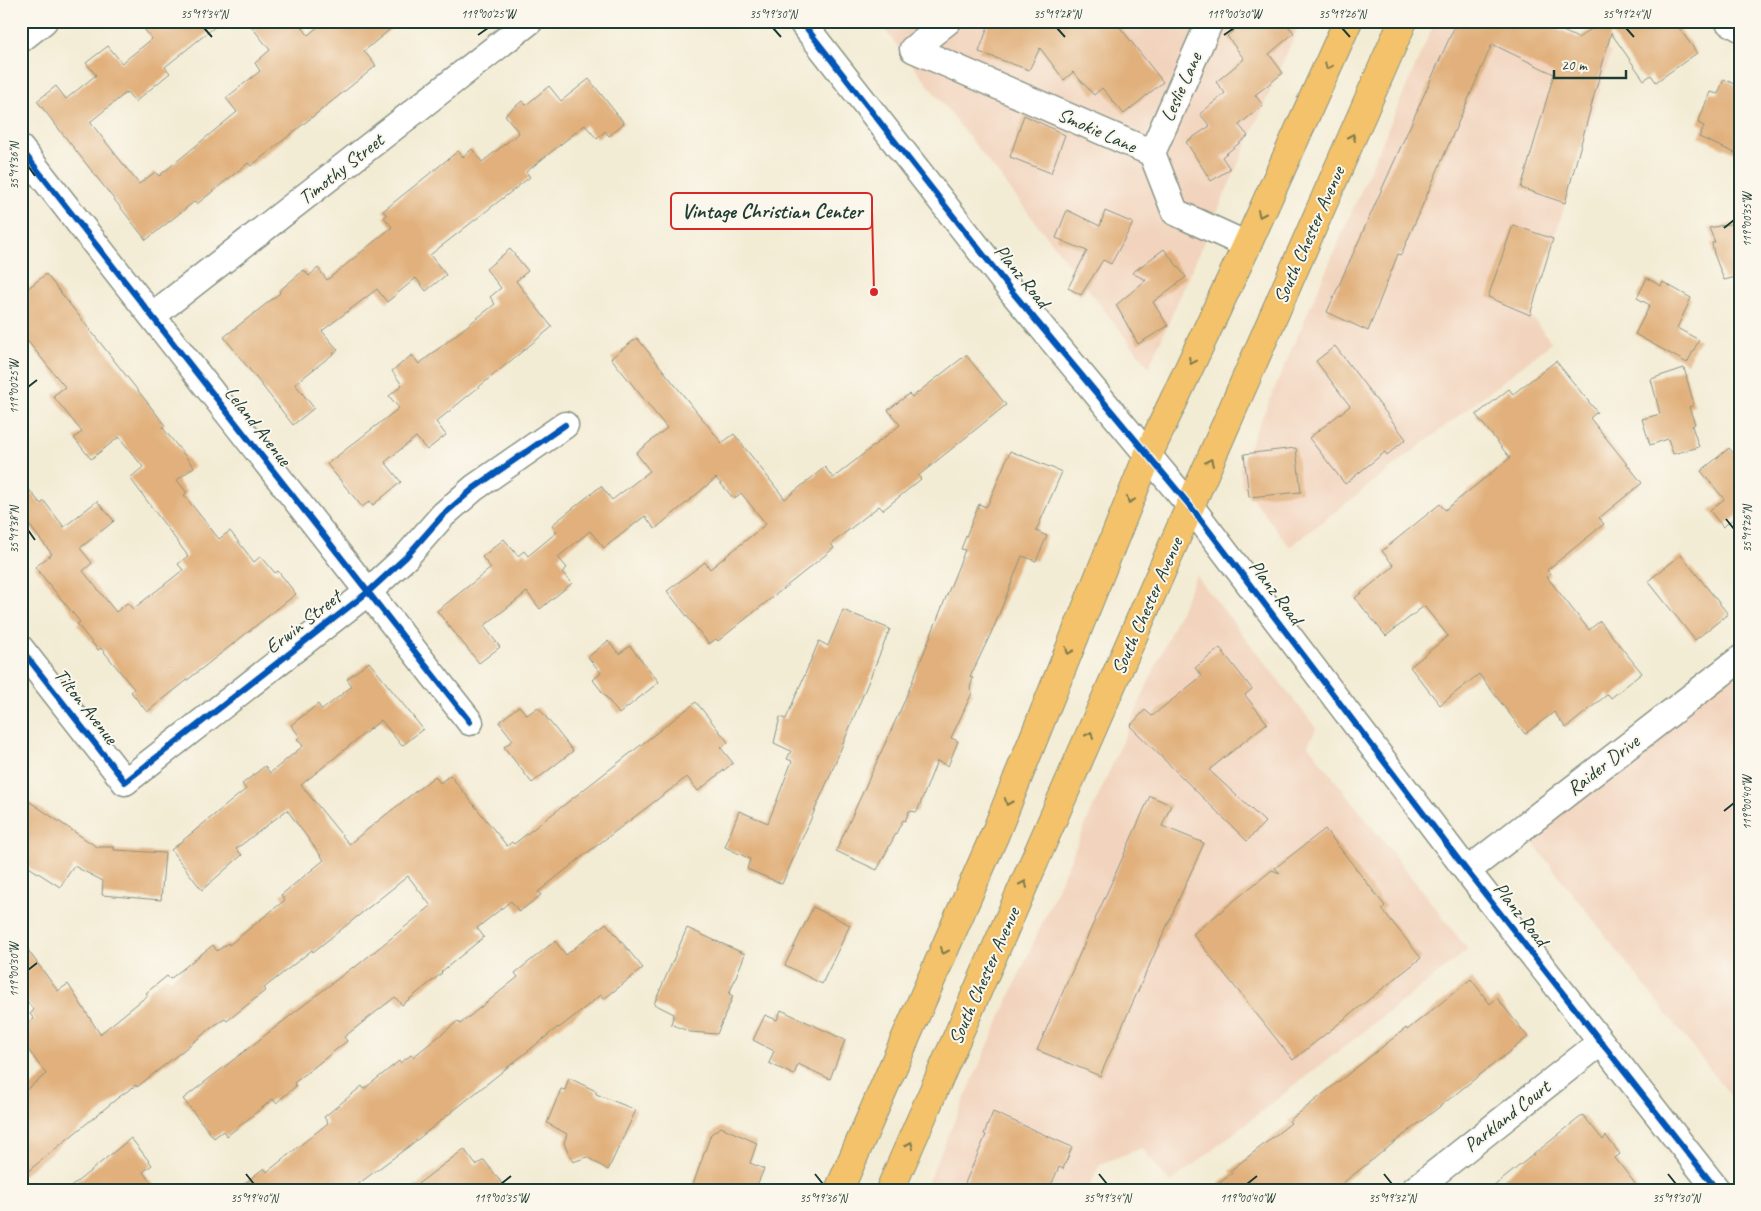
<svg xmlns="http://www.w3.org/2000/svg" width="1761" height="1211" font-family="Caveat,sans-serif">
  <rect width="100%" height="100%" fill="#fbf7ec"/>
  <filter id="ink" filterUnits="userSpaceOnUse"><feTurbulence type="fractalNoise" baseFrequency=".02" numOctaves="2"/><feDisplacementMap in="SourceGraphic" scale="10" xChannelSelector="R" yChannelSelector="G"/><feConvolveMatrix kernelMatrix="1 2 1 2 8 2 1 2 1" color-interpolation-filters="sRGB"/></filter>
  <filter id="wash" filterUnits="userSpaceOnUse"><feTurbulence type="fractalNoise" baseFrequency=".0096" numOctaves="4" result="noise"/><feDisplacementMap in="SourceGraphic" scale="20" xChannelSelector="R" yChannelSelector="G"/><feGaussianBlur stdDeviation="1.12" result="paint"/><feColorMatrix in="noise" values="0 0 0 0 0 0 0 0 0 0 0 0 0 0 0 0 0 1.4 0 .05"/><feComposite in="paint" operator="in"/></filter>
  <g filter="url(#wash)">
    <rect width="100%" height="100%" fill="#f3ecd5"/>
    <path fill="#f2d4be" d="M878,21H1301L1149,367Z
      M1435,21H1540L1611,52L1531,316L1552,343L1290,547L1242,485L1240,468Z
      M1196,575L1316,728L1308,745L1468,950L1170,1183L1142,1148L1100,1164L1088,1190H924Z
      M1740,659V1108L1522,829Z"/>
    <g id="blocks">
      <path fill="#e1b07c" d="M138,21H222L165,67L170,73L135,102L127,92L90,122L139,184L155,172L159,176L237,112L226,98L260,71L255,63L270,50L247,21H298L308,35L325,21H400L364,51L376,66L251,166L248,163L197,204L195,201L146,240L37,101L56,86L66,99L96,75L86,63L108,46L122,63L152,39Z
        M990,21H1115L1163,82L1124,114L1102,88L1094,95L1073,72L1064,80L1040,48L1029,70L979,52Z
        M1245,21H1284L1294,33L1269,54L1283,73L1255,95L1263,105L1239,125L1248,136L1222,157L1230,169L1211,181L1186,142L1210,126L1200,114L1225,93L1216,82L1244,59L1227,36Z
        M1457,21H1541L1578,38L1603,21H1674L1697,53L1656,82L1651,75L1644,80L1611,33L1565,203L1521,188L1554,74L1492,44L1401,255L1398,254L1368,331L1327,312Z
        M589,79L624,123L609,136L605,131L597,139L585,125L526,172L530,177L430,255L446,275L426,291L416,278L387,302L377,289L322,331L338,350L295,384L314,408L293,425L224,337L280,293L279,291L304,270L309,276L318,268L327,280L392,227L384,217L387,215L383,211L458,151L463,157L472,149L482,162L519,133L505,115L522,101L526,105L549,86L561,101Z
        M1724,79L1740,87V143L1735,153L1699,137L1704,126L1698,123L1710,92L1718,94Z
        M1024,115L1065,135L1051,173L1010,157Z
        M1067,210L1100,226L1105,211L1133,223L1111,264L1103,260L1081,295L1068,288L1087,251L1056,238Z
        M1740,222V276L1724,280L1714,254L1712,243L1715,242L1709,228Z
        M1513,225L1553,239L1530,315L1488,297Z
        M510,249L528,271L516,281L552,327L436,422L446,435L427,450L416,437L385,462L401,482L373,505L370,501L362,507L327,464L399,408L389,396L402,385L392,371L412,355L419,364L495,304L490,297L501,288L486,269Z
        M1164,249L1186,277L1153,302L1168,326L1138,344L1116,305L1146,280L1132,273Z
        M46,274L165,425L162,427L194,467L177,480L187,493L184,495L219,539L230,531L254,562L261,556L275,573L278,571L296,594L147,712L131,692L134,689L101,648L98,650L77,624L80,622L35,567L52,554L21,515V480L41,504L44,501L64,527L97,501L114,521L80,548L92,563L83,571L116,612L127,603L133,609L183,570L178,564L188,556L130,478L143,467L119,437L91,459L74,438L82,432L53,396L65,387L21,333V294Z
        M1647,278L1661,286L1663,282L1691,298L1677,328L1699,340L1687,363L1635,334L1650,305L1637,298Z
        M637,338L722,443L734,434L785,499L825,467L833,478L900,425L888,410L909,394L912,397L966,355L1006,405L918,476L921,479L883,510L879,506L831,544L834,548L718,641L716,639L709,644L667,591L705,562L710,569L766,524L741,493L734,499L716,478L655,529L645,516L604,548L590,531L558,557L567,568L562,572L572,583L540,609L527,592L484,626L500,647L479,663L437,611L491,568L482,557L504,539L518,556L524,551L528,556L557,532L552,525L601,486L612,500L650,471L636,453L667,428L611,358Z
        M1335,346L1406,439L1387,455L1385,452L1345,484L1309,438L1350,406L1316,361Z
        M1556,361L1597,412L1590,418L1642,483L1599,518L1604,524L1547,570L1550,574L1547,577L1589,630L1600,621L1642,673L1611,698L1608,694L1566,728L1554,712L1525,734L1479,674L1440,705L1410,667L1448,636L1424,606L1386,636L1355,598L1394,566L1382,551L1440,504L1445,510L1510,458L1476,415L1509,389L1513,394Z
        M1684,368L1694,405L1689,407L1695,424L1692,426L1699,447L1673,454L1668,439L1650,445L1642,419L1660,414L1651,379Z
        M1296,448L1301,492L1249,497L1244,454Z
        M1729,448L1740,461V519L1737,516L1723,527L1710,511L1724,499L1701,471Z
        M1010,451L1062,472L1036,531L1047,536L1036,561L1022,556L994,627L970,677L973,678L970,688L972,693L951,738L958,741L948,766L937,761L917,812L909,811L905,821L903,820L877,870L836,851L904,702L965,550L961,549L979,504L986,507L988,504Z
        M1681,555L1728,614L1695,640L1648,581Z
        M843,610L890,629L829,778L782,884L747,869L750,859L725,847L739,811L768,823L792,761L787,759L791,751L774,743L780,717L786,719L819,641L828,646Z
        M608,641L619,654L630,646L659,682L619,714L593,680L601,673L588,657Z
        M1220,648L1252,689L1245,695L1267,723L1209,770L1265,822L1247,841L1130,726L1145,710L1152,716L1202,676L1195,668Z
        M369,662L423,729L402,746L381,720L301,785L349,844L435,776L440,783L450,775L507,846L512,842L514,844L696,702L728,742L721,748L733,763L698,791L687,777L583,856L538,892L541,895L519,912L511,901L477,928L484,937L441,972L442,973L402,1005L395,997L344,1037L347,1041L294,1083L296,1086L276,1103L273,1099L227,1136L223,1131L214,1138L183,1099L353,967L354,968L431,906L408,876L313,952L312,950L264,988L266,990L227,1021L225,1019L215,1025L137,1087L136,1085L119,1097L21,1177V1094L46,1074L21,1040V1028L34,1019L30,1014L34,1010L21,994V941L58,991L68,984L100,1034L148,995L146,993L167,976L170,979L213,945L217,951L228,943L229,945L285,900L281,895L324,860L287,810L236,849L242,855L202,890L171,850L246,789L242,784L265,766L270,773L303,746L297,739L300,737L291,725L318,704L322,710L352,686L347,679Z
        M519,706L527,715L538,707L573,751L532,783L504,747L513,740L499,722Z
        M21,796L97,847H114V850L165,853L161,900L102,895L103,881L74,866L60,887L21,862Z
        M1150,796L1171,805L1162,826L1204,843L1100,1076L1037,1050Z
        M1325,829L1385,906L1382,909L1421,958L1293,1060L1193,934L1272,870L1280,873L1275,868Z
        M813,907L850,925L822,984L785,965Z
        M606,923L643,968L604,999L601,995L559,1028L558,1027L408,1147L350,1190H236L264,1168L267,1172L328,1123L324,1117L362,1086L364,1089L399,1061L400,1063L411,1055L413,1057L458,1021L460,1024L518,977L515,973L555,941L566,955Z
        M687,928L745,954L729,994L733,996L717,1034L690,1032L671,1024L674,1014L654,1004Z
        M1471,979L1490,1004L1497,998L1528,1037L1334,1190H1211L1232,1173L1230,1171L1291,1123L1289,1121L1406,1028L1407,1030Z
        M781,1010L845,1040L830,1079L798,1064L794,1075L769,1063L774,1051L753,1040L765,1015L777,1020Z
        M569,1078L596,1091V1094L636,1110L608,1170L587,1157L573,1162L564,1143L567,1134L547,1123L561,1089L565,1090Z
        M993,1112L1072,1147L1063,1169L1059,1167L1049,1190H962L986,1135L984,1134Z
        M1583,1115L1603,1140L1606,1136L1620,1154L1615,1158L1640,1190H1489Z
        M721,1127L757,1143L750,1163L764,1169L755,1190H691L711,1134Z
        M131,1138L152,1165L143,1172L157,1190H67Z
        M464,1149L476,1165L484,1160L507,1190H410Z"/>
    </g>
  </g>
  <g filter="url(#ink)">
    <use href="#blocks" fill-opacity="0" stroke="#899484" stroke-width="1"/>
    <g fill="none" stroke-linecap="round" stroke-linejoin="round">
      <g stroke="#899484" stroke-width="29">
        <path id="minor" d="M801,21L1014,294L1191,507L1467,871L1717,1190
          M948,21L913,49L1152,153L1175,212L1247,245
          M1728,21L1740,28
          M21,39L44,21
          M21,149L470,722
          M1152,153L1210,21
          M152,316L530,21
          M21,649L125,782L368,592L406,557L443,515L474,488L565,425
          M1467,871L1740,659
          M1414,1190L1601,1042"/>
      </g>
      <g stroke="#899484" stroke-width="30">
        <path id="major" d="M839,1190L995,834L1148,455L1247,245L1348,21
          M890,1190L1403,21"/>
      </g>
      <use href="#minor" stroke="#fff" stroke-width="26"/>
      <use href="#major" stroke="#f3c26a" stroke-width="28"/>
      <g stroke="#fbf7ec" stroke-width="9">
        <path id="cycleway" d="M801,21L1014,294L1191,507L1467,871L1717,1190
          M21,149L470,722
          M21,649L125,782L368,592L406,557L443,515L474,488L565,425"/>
      </g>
      <use href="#cycleway" stroke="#0057b8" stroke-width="6"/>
    </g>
    <defs><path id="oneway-chevron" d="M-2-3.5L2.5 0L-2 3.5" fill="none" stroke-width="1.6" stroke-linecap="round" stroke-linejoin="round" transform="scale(1.25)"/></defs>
    <g stroke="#7e794c">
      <use href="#oneway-chevron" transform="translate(1328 66) rotate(114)"/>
      <use href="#oneway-chevron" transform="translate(1352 137) rotate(-66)"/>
      <use href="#oneway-chevron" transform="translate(1261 214) rotate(114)"/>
      <use href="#oneway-chevron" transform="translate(1192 361) rotate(115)"/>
      <use href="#oneway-chevron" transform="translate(1210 462) rotate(-66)"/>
      <use href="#oneway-chevron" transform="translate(1130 500) rotate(112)"/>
      <use href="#oneway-chevron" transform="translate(1069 651) rotate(112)"/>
      <use href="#oneway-chevron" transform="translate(1090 735) rotate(-66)"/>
      <use href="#oneway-chevron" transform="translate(1008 802) rotate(112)"/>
      <use href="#oneway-chevron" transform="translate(1024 884) rotate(-66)"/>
      <use href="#oneway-chevron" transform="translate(944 951) rotate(114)"/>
      <use href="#oneway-chevron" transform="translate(910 1145) rotate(-66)"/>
    </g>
  </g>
  <path fill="none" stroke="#1f3d34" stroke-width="2" d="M204,28L212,37M773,28L781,37M1057,28L1065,37M1342,28L1350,37M1626,28L1634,37M478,35L488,28M1224,35L1234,28M28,166L35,176M1724,228L1734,220M28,387L37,380M1726,519L1734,529M28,530L35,540M1724,811L1734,803M28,970L37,963M246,1174L254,1184M815,1174L823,1184M1099,1174L1107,1184M1384,1174L1392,1184M1668,1174L1676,1184M501,1184L511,1176M1247,1184L1257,1176"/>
  <g text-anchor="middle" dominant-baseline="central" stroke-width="4" stroke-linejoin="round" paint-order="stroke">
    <g font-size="20" fill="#1f3d34" stroke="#fbf7ec">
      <text transform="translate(1181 87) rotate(-66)">Leslie Lane</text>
      <text transform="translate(1097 130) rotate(24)">Smokie Lane</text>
      <text transform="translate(341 169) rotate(-38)">Timothy Street</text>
      <text transform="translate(1309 235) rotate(-66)">South Chester Avenue</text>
      <text transform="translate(1022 276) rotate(51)">Planz Road</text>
      <text transform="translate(258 426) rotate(52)">Leland Avenue</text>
      <text transform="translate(1276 592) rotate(53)">Planz Road</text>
      <text transform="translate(1147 606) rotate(-66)">South Chester Avenue</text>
      <text transform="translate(303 622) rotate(-38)">Erwin Street</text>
      <text transform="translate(86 706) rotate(52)">Tilton Avenue</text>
      <text transform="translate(1603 765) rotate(-38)">Raider Drive</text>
      <text transform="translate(1521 914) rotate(52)">Planz Road</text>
      <text transform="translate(984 976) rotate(-66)">South Chester Avenue</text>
      <text transform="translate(1507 1116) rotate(-38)">Parkland Court</text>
    </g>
  </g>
  <path fill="none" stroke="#d62828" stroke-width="2" d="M874 292L872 211"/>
  <circle fill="#d62828" stroke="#fbf7ec" stroke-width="2" cx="874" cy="292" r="5"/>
  <rect fill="#fbf7ec" stroke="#d62828" stroke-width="2" x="671" y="193" width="201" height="36" rx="5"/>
  <g font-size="21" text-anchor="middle" font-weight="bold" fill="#1f3d34">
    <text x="772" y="218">Vintage Christian Center</text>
  </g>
  <rect width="1761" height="1211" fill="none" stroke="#fbf7ec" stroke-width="55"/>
  <path d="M1554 70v8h72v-8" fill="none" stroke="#1f3d34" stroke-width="2.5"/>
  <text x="1561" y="70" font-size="15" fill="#1f3d34" stroke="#fbf7ec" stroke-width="4" paint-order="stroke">20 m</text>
  <rect x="28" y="28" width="1706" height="1156" fill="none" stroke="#1f3d34" stroke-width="2"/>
  <g font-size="12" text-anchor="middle" fill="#1f3d34">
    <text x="204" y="18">35°19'34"N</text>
    <text x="488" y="18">119°00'25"W</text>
    <text x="773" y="18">35°19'30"N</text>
    <text x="1057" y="18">35°19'28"N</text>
    <text x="1234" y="18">119°00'30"W</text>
    <text x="1342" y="18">35°19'26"N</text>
    <text x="1626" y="18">35°19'24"N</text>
    <text transform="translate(14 166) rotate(-90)" y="4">35°19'36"N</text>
    <text transform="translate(1747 220) rotate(-90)" y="4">119°00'35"W</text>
    <text transform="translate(14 387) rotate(-90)" y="4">119°00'25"W</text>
    <text transform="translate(1747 529) rotate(-90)" y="4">35°19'26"N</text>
    <text transform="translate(14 530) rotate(-90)" y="4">35°19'38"N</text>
    <text transform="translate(1747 803) rotate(-90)" y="4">119°00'40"W</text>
    <text transform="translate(14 970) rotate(-90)" y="4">119°00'30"W</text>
    <text x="254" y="1202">35°19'40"N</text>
    <text x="501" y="1202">119°00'35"W</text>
    <text x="823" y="1202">35°19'36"N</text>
    <text x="1107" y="1202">35°19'34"N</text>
    <text x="1247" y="1202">119°00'40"W</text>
    <text x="1392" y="1202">35°19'32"N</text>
    <text x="1676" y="1202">35°19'30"N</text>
  </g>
</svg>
